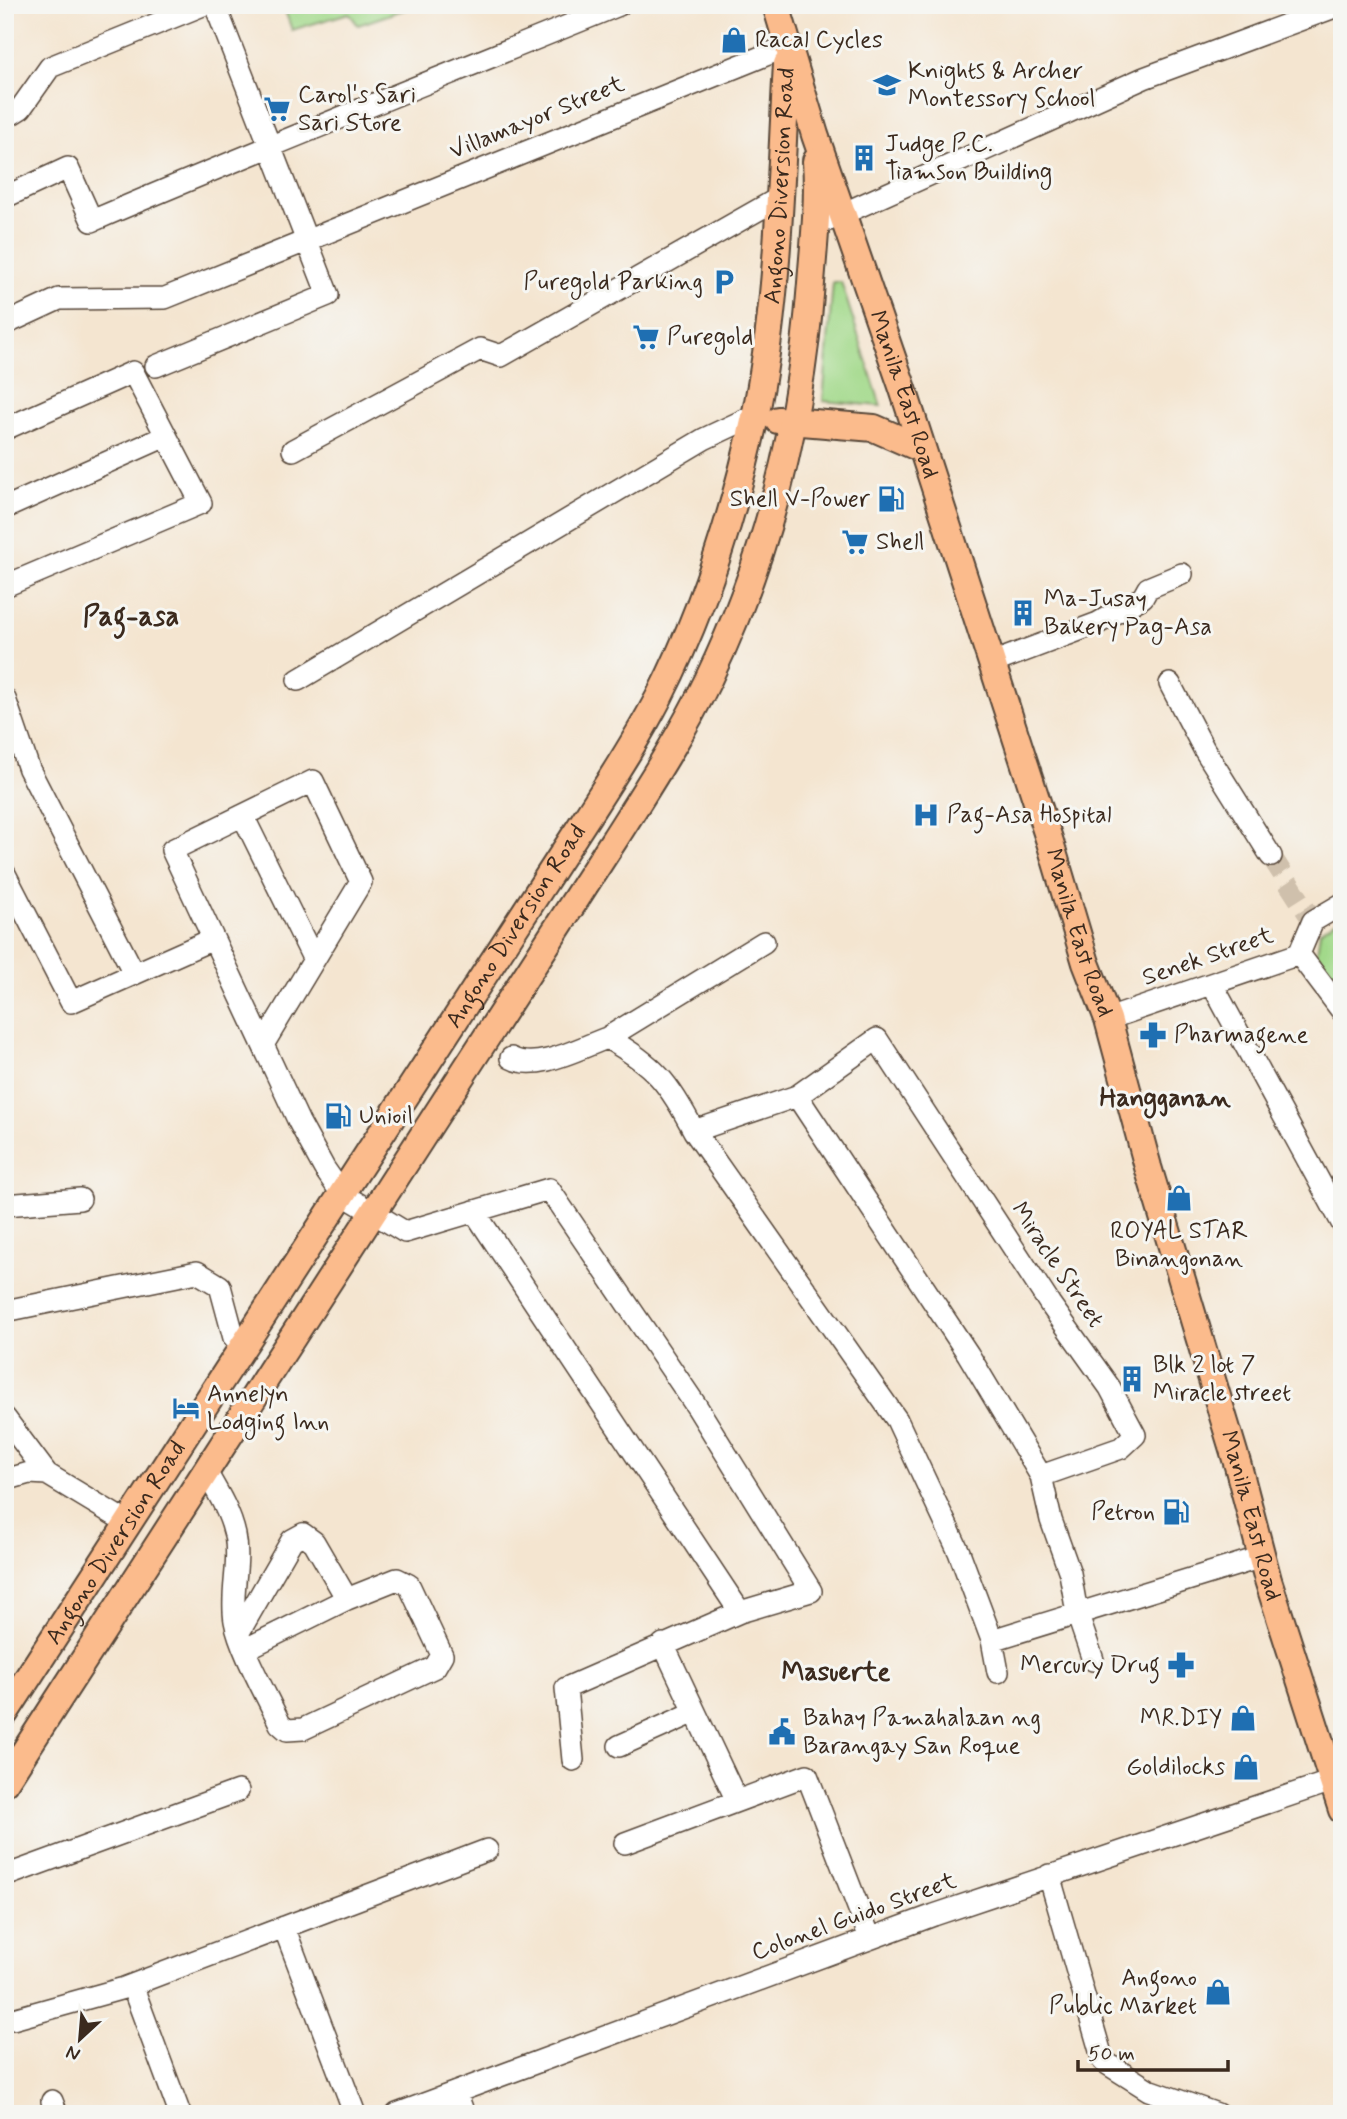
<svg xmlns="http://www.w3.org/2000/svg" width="1347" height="2119" font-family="Mynerve,sans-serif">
  <rect width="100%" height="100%" fill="#f6f6f2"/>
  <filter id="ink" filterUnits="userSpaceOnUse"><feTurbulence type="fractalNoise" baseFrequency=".0143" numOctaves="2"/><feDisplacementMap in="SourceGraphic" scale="14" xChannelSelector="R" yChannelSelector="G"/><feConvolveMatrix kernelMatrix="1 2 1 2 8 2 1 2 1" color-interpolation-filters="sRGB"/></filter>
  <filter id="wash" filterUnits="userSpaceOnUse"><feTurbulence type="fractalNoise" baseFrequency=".00686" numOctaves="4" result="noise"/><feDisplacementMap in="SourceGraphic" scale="28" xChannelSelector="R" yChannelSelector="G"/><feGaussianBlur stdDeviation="1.57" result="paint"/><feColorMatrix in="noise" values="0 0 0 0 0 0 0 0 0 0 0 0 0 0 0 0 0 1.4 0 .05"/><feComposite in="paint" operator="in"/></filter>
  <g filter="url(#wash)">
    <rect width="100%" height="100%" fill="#f4e5d0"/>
    <path fill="#a2d98a" stroke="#6e8254" stroke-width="2" d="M283,5H411L412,7L358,25L349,13L292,30Z
      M833,282H841L881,406L823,401Z
      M1342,918V990L1317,953L1320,931Z"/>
  </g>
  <g filter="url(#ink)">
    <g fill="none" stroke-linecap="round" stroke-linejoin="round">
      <path stroke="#cfc0ac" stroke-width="21" stroke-dasharray="21 10" stroke-linecap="butt" d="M1271,856L1313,921"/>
      <g stroke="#574639" stroke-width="24">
        <path id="minor" d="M5,118L21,108L50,67L203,5
          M5,197L68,168L92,221C266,146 443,77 619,5
          M829,220L1144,78L1340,5
          M5,324L59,299L165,298L788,46
          M156,366L328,295L215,5
          M5,429L133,372L201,503L5,586
          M293,450L480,349L501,356L779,198
          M5,508L166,436
          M992,663L1098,623L1143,597L1148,588L1182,574
          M298,680L704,439L755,415
          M1170,684L1204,749L1271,856
          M5,699L29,769L134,973
          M243,816L314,960
          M5,874L71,1002L213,939
          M1299,954L1342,1011
          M1299,954L1313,921L1342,904
          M1212,984L1342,1223
          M1108,1019L1299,954
          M607,1038L764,942
          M264,1043L361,882L313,781L172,850L299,1122L324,1168L342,1194L405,1232L549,1189L697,1407L811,1591L740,1612L566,1688L573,1760
          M511,1058C537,1072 579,1048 607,1038C655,1065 669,1083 694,1131L897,1420L959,1552L992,1640L998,1672
          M797,1096L968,1354L1041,1476L1051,1520L1070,1573L1077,1613L1093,1660
          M694,1131L797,1096L877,1039L1050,1304L1110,1388L1135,1435L1121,1448L1041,1476
          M5,1205L80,1199
          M474,1211L740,1612
          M5,1311L197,1272L220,1286L234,1338L243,1348
          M5,1418L47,1474
          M206,1472C217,1491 230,1512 235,1535C241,1563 230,1592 235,1621C240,1649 267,1696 280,1724L287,1730L303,1729L435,1667L442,1655L409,1585L397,1579L347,1599L246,1649
          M5,1480L29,1473L47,1474L128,1523
          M239,1632L292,1540L303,1534L314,1542L347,1599
          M992,1640L1262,1557
          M663,1644L737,1801
          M619,1746L695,1712
          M625,1843L807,1775L870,1938
          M1049,1875L1103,2061L1149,2090L1217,2114
          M5,1876L238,1791
          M284,1927L355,2114
          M132,1985L180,2114
          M13,2019L124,1988L487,1850
          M456,2092L464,2114
          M52,2101L57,2114
          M397,2114L934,1915L1332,1781"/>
      </g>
      <g stroke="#574639" stroke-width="30">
        <g id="major">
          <path id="s1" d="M776,5L815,135L903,389L1050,842L1086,963L1108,1019L1148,1167L1238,1466L1268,1580L1342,1810"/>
          <path d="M778,420L874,428L922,449"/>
          <path id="s2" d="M5,1713L588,815C613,776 638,738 659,697C704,609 734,513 755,417C779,302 780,181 787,64"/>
          <path d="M5,1782L614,840C647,788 681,736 708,680C768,556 801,420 811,283C814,243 819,201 816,161"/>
        </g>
      </g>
      <use href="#minor" stroke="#fff" stroke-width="21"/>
      <use href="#major" stroke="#fbbb8c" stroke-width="26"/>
    </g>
  </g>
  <defs>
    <g id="shop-bare" transform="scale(2.1)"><path d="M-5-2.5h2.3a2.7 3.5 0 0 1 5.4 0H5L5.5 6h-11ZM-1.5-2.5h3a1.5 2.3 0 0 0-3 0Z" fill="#1f6fb2" stroke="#f6f6f2" stroke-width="2.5" paint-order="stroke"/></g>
    <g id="school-bare" transform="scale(2.1)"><path d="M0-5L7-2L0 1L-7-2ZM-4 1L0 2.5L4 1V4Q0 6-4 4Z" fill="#1f6fb2" stroke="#f6f6f2" stroke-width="2.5" paint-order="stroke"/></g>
    <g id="supermarket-bare" transform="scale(2.1)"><path d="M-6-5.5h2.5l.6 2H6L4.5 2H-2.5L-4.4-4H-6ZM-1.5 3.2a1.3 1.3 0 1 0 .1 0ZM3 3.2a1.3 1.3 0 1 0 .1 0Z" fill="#1f6fb2" stroke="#f6f6f2" stroke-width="2.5" paint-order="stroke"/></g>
    <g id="building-bare" transform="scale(2.1)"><path d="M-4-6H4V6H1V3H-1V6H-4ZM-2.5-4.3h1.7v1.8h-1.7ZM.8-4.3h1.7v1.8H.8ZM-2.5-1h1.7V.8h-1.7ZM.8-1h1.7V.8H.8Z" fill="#1f6fb2" stroke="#f6f6f2" stroke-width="2.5" paint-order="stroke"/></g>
    <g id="parking-bare" transform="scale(2.1)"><path d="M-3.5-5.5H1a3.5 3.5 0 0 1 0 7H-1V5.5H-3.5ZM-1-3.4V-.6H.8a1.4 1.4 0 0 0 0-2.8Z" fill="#1f6fb2" stroke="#f6f6f2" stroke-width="2.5" paint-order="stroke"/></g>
    <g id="fuel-bare" transform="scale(2.1)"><path d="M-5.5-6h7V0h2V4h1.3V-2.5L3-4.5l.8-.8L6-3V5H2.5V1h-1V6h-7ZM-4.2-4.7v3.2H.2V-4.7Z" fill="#1f6fb2" stroke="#f6f6f2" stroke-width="2.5" paint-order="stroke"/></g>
    <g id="hospital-bare" transform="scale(2.1)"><path d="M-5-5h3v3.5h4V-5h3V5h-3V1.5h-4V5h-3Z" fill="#1f6fb2" stroke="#f6f6f2" stroke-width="2.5" paint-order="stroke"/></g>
    <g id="pharmacy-bare" transform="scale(2.1)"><path d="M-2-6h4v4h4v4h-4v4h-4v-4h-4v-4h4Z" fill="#1f6fb2" stroke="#f6f6f2" stroke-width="2.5" paint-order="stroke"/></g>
    <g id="hotel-bare" transform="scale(2.1)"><path d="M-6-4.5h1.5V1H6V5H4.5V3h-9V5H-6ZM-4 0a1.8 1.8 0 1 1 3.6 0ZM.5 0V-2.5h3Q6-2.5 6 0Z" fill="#1f6fb2" stroke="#f6f6f2" stroke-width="2.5" paint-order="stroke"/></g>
    <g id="civic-bare" transform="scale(2.1)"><path d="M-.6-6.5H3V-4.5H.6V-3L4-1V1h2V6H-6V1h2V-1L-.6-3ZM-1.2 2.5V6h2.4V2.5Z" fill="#1f6fb2" stroke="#f6f6f2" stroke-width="2.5" paint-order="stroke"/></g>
  </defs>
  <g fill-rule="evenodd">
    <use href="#shop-bare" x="734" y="40"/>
    <use href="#school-bare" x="887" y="85"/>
    <use href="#supermarket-bare" x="277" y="109"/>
    <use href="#building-bare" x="864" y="158"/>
    <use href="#parking-bare" x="724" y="282"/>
    <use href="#supermarket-bare" x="646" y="337"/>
    <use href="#fuel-bare" x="891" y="499"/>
    <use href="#supermarket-bare" x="855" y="542"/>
    <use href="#building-bare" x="1023" y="613"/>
    <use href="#hospital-bare" x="926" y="815"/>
    <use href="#pharmacy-bare" x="1153" y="1035"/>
    <use href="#fuel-bare" x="338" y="1116"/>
    <use href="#shop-bare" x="1179" y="1198"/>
    <use href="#building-bare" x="1132" y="1379"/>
    <use href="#hotel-bare" x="186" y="1408"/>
    <use href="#fuel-bare" x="1176" y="1512"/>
    <use href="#pharmacy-bare" x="1181" y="1665"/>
    <use href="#shop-bare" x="1243" y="1718"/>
    <use href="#civic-bare" x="782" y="1732"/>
    <use href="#shop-bare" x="1246" y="1767"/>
    <use href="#shop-bare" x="1218" y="1992"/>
  </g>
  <g text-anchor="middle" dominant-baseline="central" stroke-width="6" stroke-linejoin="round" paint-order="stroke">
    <g font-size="24" fill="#3b2a1e" stroke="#f6f6f2" text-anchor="start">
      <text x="755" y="40">Racal Cycles</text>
      <text x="908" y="71">Knights &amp; Archer<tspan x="908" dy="28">Montessory School</tspan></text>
      <text x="298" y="95">Carol's Sari<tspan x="298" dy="28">Sari Store</tspan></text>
      <text x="885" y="144">Judge P.C.<tspan x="885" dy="28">Tiamson Building</tspan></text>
      <text x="703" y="282" text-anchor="end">Puregold Parking</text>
      <text x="667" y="337">Puregold</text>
      <text x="870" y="499" text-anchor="end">Shell V-Power</text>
      <text x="876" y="542">Shell</text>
      <text x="1044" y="599">Ma-Jusay<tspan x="1044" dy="28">Bakery Pag-Asa</tspan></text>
      <text x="947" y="815">Pag-Asa Hospital</text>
      <text x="1174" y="1035">Pharmagene</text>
      <text x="359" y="1116">Unioil</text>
      <text x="1179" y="1231" text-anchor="middle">ROYAL STAR<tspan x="1179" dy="28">Binangonan</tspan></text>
      <text x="1153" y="1365">Blk 2 lot 7<tspan x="1153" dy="28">Miracle street</tspan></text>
      <text x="207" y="1394">Annelyn<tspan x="207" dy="28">Lodging Inn</tspan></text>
      <text x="1155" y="1512" text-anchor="end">Petron</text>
      <text x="1160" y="1665" text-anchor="end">Mercury Drug</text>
      <text x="803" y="1718">Bahay Pamahalaan ng<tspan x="803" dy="28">Barangay San Roque</tspan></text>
      <text x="1222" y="1718" text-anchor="end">MR.DIY</text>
      <text x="1225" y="1767" text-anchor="end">Goldilocks</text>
      <text x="1197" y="1978" text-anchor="end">Angono<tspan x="1197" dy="28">Public Market</tspan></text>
    </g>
    <g font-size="24" fill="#3b2a1e" stroke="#f6f6f2">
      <text transform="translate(537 118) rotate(-22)">Villamayor Street</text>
      <text stroke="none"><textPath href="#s2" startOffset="1738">Angono Diversion Road</textPath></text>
      <text stroke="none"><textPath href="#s1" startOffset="410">Manila East Road</textPath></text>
      <text stroke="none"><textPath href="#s2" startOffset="938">Angono Diversion Road</textPath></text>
      <text stroke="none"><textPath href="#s1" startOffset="976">Manila East Road</textPath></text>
      <text transform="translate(1208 957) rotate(-19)">Senek Street</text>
      <text transform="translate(1057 1265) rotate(56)">Miracle Street</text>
      <text stroke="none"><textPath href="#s1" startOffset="1584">Manila East Road</textPath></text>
      <text stroke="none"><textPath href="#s2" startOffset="203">Angono Diversion Road</textPath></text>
      <text transform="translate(854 1917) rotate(-20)">Colonel Guido Street</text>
    </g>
    <g font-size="26" font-weight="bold" fill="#3b2a1e" stroke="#f6f6f2">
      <text x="1165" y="1099">Hangganan</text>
      <text x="836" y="1673">Masuerte</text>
    </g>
    <g font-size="28" font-weight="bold" fill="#3b2a1e" stroke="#f6f6f2">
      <text x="131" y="617">Pag-asa</text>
    </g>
  </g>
  <rect width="1347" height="2119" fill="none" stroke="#f6f6f2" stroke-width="28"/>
  <g transform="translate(80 2039) rotate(206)" stroke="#f6f6f2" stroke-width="5" paint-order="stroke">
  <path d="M0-5L12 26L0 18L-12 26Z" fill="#3b2a1e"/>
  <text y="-10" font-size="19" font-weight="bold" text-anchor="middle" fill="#3b2a1e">N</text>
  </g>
  <path d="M1078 2060v10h150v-10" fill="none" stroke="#3b2a1e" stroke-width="3.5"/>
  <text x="1088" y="2060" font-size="21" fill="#3b2a1e" stroke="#f6f6f2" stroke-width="5" paint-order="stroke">50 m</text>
</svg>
